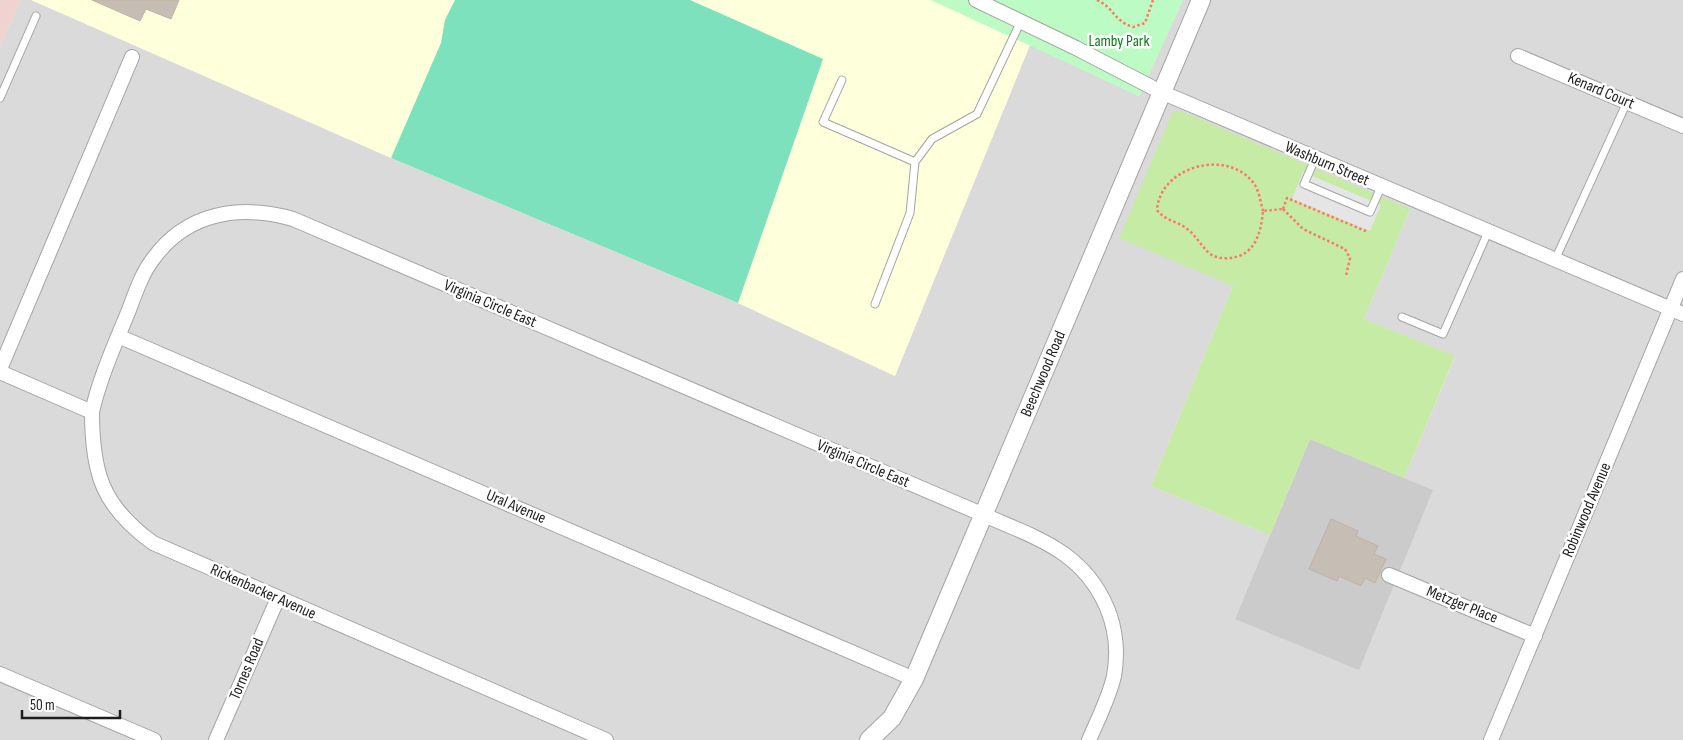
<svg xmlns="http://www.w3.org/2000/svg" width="1683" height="740" font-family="'Sofia Sans Condensed',sans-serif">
  <rect width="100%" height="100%" fill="#efebe2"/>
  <path fill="#dbdada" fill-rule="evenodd" d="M20,0H31L391,158L738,303L895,376L1030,45L1139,96L1183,0H1683V740H0V47ZM1410,209L1364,319L1455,357L1404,478L1432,490L1235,619L1270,535L1151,486L1233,286Z"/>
  <path fill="#f0d2d0" d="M0,0H20L0,47Z"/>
  <path fill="#feffdb" d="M31,0H931L1030,45L895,376L738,303L391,158Z"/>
  <path fill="#cbcbcb" d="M1310,439L1433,490L1359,670L1235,619Z"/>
  <path fill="#c6eba5" d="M1173,111H1181L1410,209L1364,319L1455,356L1404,478L1310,439L1270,535L1151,486L1233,286L1119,238Z"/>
  <path fill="#bcfbc3" d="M931,0H1183L1139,96Z"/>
  <path fill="#7ce1bc" d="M455,0H690L823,59L738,303L391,158L441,43L445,20Z"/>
  <path fill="#e5e5e5" d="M1303,172L1381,205L1370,231L1292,199Z"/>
  <path fill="#c6bdb5" stroke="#c1b1a4" d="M92,0H179L171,19L146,9L140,21Z
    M1331,519L1358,531L1356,536L1378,546L1374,554L1386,559L1375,583L1365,578L1361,586L1339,576L1337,581L1309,569Z"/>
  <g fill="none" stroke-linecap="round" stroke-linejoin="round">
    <g stroke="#a4a4a4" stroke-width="9">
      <path id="service" d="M842,80L823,122L915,162
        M0,98L36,16
        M1315,159L1304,184L1370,212L1381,187
        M1555,260L1627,102
        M875,304L910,213L915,162L932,139L977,114L1021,21
        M1402,317L1443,334L1488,232"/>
    </g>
    <g stroke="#a4a4a4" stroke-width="16">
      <path id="minor" d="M976,0L1076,48L1161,92L1683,314
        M1518,56L1683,126
        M118,336L914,679
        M0,369L132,57
        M0,372L92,412C92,473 102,506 153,543L606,740
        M92,412C99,381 112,351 124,322C133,302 139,277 153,259C187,212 240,204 293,219L984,515C1036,538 1083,551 1107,608C1116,629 1118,654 1114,676C1109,698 1098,719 1089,740
        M1389,575L1535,636
        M0,674L154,740
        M216,740L278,598
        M1491,740L1683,279"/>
    </g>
    <g stroke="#a4a4a4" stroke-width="20">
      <g id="tertiary">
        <path id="s1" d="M869,740L892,718L914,679L1201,0"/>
      </g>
    </g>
    <path stroke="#ff7663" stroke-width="2.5" stroke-dasharray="2.5 2.5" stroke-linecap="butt" d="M1097,0C1113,7 1114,21 1133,27L1145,23L1153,0
      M1283,209L1303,229L1345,249L1350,258L1346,276
      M1283,209L1287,198L1368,232
      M1263,211C1261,203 1259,192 1255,185C1229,147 1160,166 1157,210C1164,220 1176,221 1186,228C1196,235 1201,246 1210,254C1215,257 1222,259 1228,258C1255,257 1261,233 1263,211L1283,209"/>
    <use href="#service" stroke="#fff" stroke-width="7"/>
    <use href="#minor" stroke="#fff" stroke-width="14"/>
    <use href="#tertiary" stroke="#fff" stroke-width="18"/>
  </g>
  <g text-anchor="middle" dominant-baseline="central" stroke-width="5" stroke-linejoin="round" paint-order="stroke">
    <g font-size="16" fill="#077f13" stroke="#fff">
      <text x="1119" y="41">Lamby Park</text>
    </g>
    <g font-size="16" fill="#1d1d1d" stroke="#fff">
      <text transform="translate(1601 91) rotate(23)">Kenard Court</text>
      <text transform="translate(1327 164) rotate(23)">Washburn Street</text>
      <text transform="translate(490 304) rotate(23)">Virginia Circle East</text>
      <text stroke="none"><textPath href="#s1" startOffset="408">Beechwood Road</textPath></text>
      <text transform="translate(863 464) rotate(23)">Virginia Circle East</text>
      <text transform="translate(516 507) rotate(23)">Ural Avenue</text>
      <text transform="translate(1587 510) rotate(-67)">Robinwood Avenue</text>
      <text transform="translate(263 592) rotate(24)">Rickenbacker Avenue</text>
      <text transform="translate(1462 605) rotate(22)">Metzger Place</text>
      <text transform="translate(247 669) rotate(-67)">Tornes Road</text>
    </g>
  </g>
  <path d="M22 710v8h98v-8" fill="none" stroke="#1d1d1d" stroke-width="2.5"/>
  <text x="30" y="710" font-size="15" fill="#1d1d1d" stroke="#ffffff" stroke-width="4" paint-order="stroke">50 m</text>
</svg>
